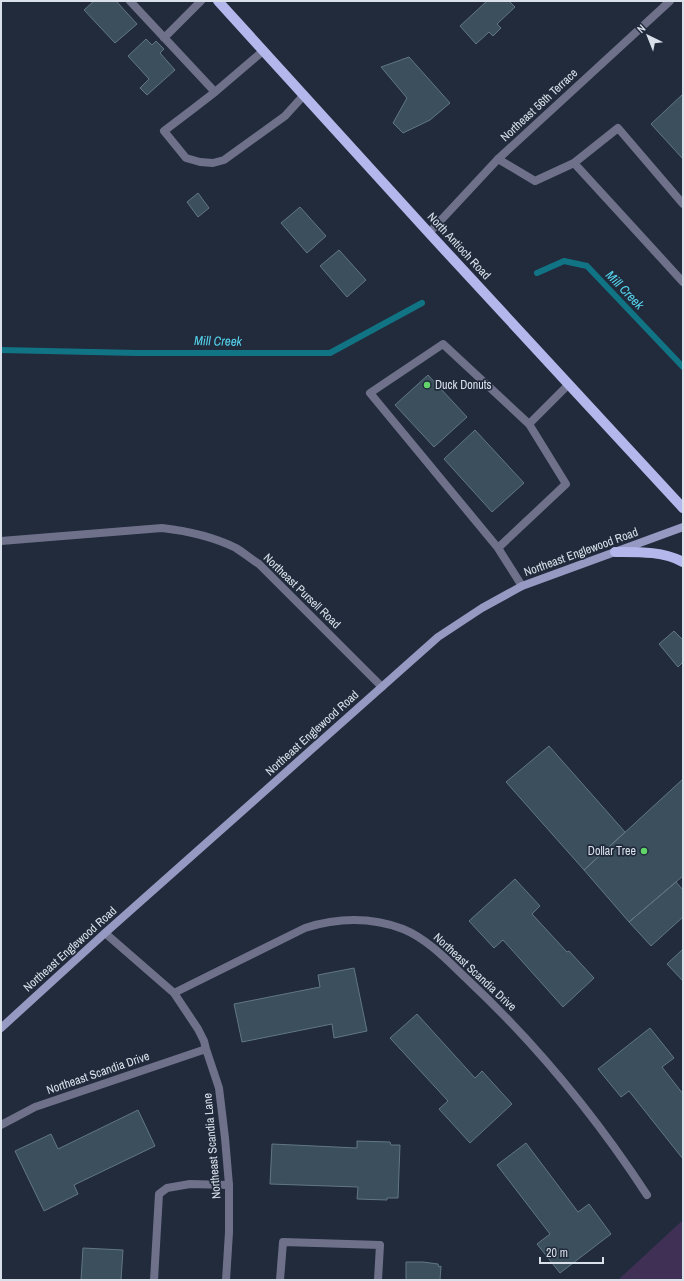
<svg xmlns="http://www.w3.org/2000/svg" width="684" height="1281" font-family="'Archivo Narrow',sans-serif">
  <rect width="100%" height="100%" fill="#212b3c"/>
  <path fill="#413055" d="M683,1220V1280H618Z"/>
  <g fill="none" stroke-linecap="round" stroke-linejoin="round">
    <path stroke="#117485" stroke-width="6" d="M537,273L564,261L587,266L683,367
      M1,350L137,353H330L422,303"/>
  </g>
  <path fill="#3b4f5c" stroke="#627785" d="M94,1H116L137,24L115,43L84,10Z
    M487,1H509L515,7L497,24L501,28L493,36L489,32L476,44L460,26Z
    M146,39L152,45L156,41L164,49L160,53L175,70L147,95L140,88L149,79L128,56Z
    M409,57L450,103L430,120L403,133L393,123L407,98L381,67Z
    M683,94V159L651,124Z
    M198,193L209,208L198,217L187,202Z
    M300,207L326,236L307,253L281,223Z
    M339,250L366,280L347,297L320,266Z
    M428,375L467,417L434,447L395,405Z
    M475,430L524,483L492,512L444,459Z
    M674,631L683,640V662L678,667L659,644Z
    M549,746L625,832L584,870L506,782Z
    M683,779V876L629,922L584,870Z
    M515,879L540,906L532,914L567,952L569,951L594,978L563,1007L503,940L494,948L469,921Z
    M676,882L683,890V917L651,946L629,922Z
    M683,949V981L667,964Z
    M354,968L367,1031L334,1038L332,1024L242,1042L234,1004L320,987L318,975Z
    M417,1014L475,1078L482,1071L512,1104L470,1143L439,1109L448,1101L390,1038Z
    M650,1028L674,1058L662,1067L683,1094V1159L629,1091L621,1097L598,1069Z
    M138,1110L155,1146L74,1185L78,1194L44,1211L15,1151L51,1134L58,1149Z
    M357,1141L390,1142L391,1145H400L398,1198H387V1200L357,1199L358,1187L270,1184L272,1144L357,1148Z
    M526,1143L578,1212L589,1204L611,1234L560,1273L537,1244L550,1234L497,1165Z
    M83,1248L123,1250L121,1280H81Z
    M406,1262H423L438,1264L439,1267L441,1266L440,1280H406Z"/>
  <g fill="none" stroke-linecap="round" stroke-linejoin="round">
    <path stroke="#6f718a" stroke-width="8" d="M130,1L215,92L263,51
      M164,38L201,1
      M215,92L193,109L164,131L186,158L200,162L213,163L224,160L285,116L304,95
      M498,159L535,181L574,163L618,128L683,204
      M574,163L683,282
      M529,424L569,384
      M498,548L566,484L529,424L443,344L370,393L498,548L522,586
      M154,1280L159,1194L167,1188L190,1184L229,1185
      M280,1280L283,1242L380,1245L378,1280"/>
    <path stroke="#6f718a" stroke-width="8" d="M429,233L498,159L670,1
      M1,541L162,528C188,531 212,536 236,548C244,553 251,559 259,564L382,687
      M105,933L174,993L198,1029L204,1041L206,1049L219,1088L225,1138L229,1185V1232L226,1280
      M174,993L305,928C337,918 371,917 403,929C428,939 450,963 469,981C537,1045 596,1117 647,1195
      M1,1125L35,1107L206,1049"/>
    <path stroke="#9699c1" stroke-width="8" d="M1,1028L105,933L438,637L482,608L522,586L683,527"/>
    <path stroke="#b4b7eb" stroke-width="10" d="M218,1L429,233L683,508
      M615,552C637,552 663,551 683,562"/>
  </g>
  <g fill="#61d46a" stroke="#212b3c" stroke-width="1.5">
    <circle cx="427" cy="385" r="4"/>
    <circle cx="644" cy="851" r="4"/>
  </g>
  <g text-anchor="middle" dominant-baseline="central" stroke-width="3.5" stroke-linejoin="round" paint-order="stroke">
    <g font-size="12" fill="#d9e0ea" stroke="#212b3c">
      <text transform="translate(539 105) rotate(-43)">Northeast 56th Terrace</text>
      <text transform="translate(459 246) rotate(47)">North Antioch Road</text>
      <text transform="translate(581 552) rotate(-20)">Northeast Englewood Road</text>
      <text transform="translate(302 591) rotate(44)">Northeast Pursell Road</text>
      <text transform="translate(312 733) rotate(-42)">Northeast Englewood Road</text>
      <text transform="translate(70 949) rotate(-42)">Northeast Englewood Road</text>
      <text transform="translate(475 972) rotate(43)">Northeast Scandia Drive</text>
      <text transform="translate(98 1073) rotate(-19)">Northeast Scandia Drive</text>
      <text transform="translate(212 1146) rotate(-95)">Northeast Scandia Lane</text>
    </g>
    <g font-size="12" fill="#d9e0ea" stroke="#212b3c" text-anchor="start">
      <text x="435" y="385">Duck Donuts</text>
      <text x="636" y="851" text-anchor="end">Dollar Tree</text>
    </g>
    <g font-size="13" font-style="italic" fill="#55d5ee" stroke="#212b3c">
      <text transform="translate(625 290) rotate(46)">Mill Creek</text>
      <text transform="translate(218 341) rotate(1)">Mill Creek</text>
    </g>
  </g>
  <rect width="684" height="1281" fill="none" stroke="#d9e0ea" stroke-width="4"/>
  <g transform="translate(648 36) rotate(317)" stroke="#212b3c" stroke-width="3" paint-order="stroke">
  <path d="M0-3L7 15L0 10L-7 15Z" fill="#d9e0ea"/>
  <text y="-6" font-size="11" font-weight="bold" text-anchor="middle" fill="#d9e0ea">N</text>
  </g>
  <path d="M540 1257v6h63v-6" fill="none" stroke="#d9e0ea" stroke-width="2"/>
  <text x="546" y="1257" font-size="12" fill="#d9e0ea" stroke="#212b3c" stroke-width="3" paint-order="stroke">20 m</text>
</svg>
